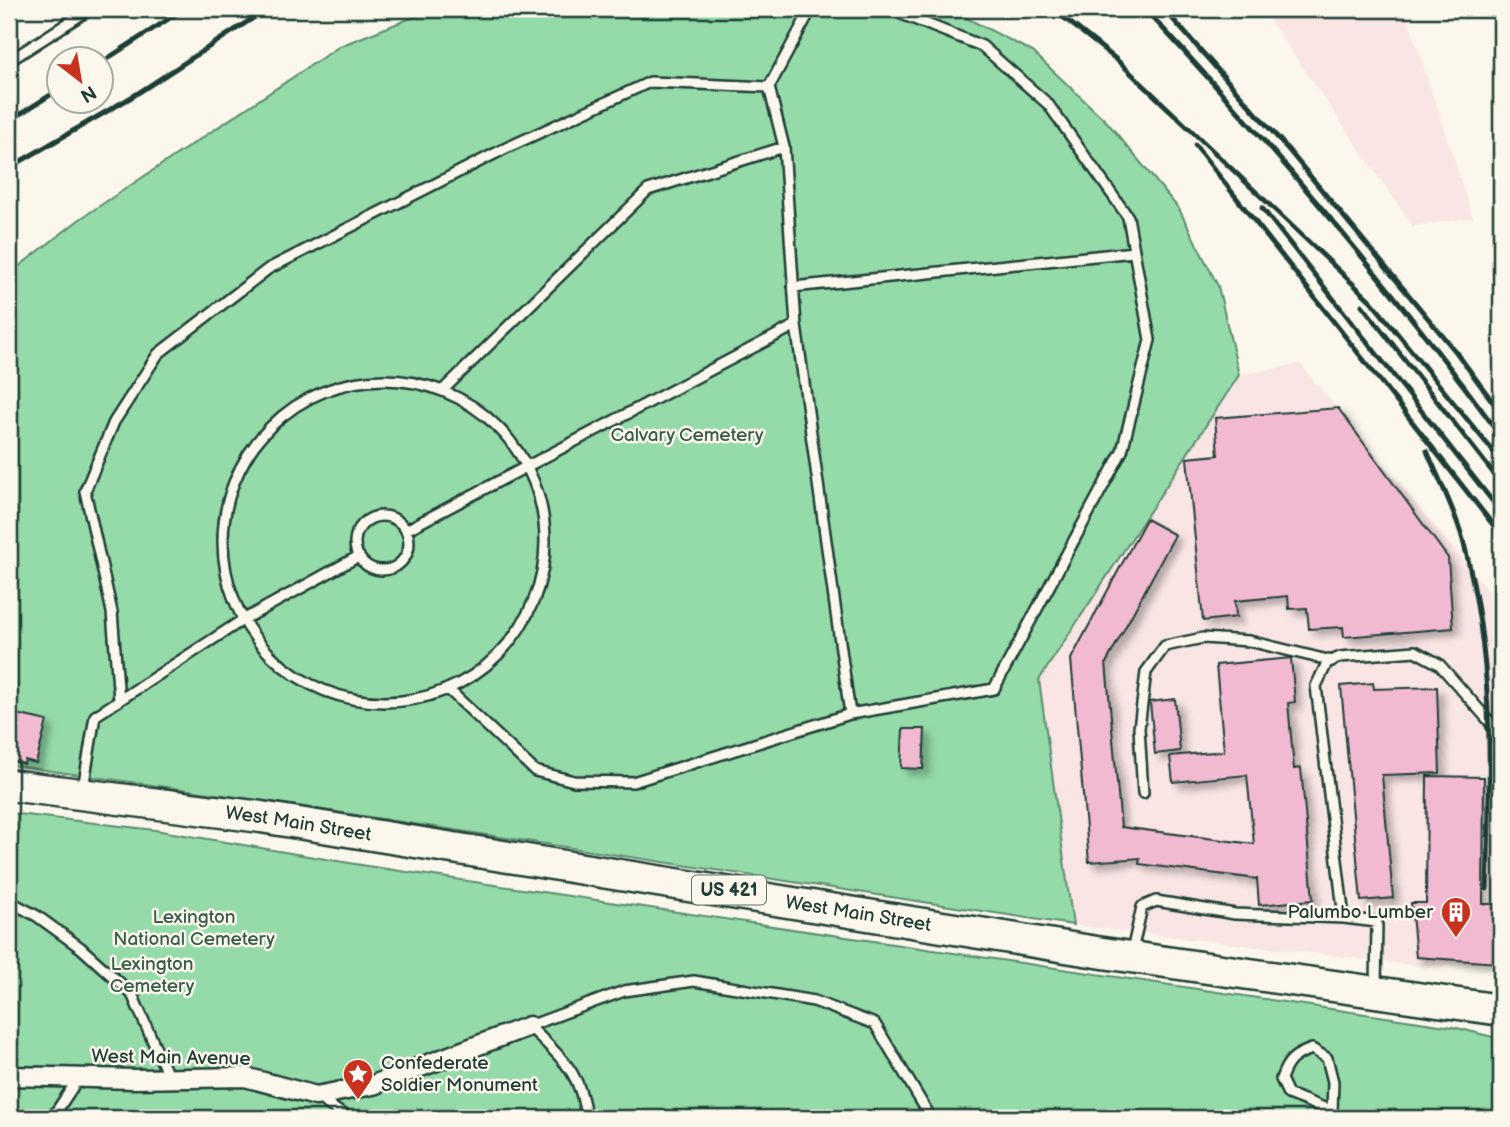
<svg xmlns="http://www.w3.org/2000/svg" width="1510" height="1127" font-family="'Balsamiq Sans',sans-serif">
  <defs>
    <filter id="shadow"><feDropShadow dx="6" dy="6" stdDeviation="3.5" flood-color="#0004"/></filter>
  </defs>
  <rect width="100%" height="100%" fill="#fbf7ec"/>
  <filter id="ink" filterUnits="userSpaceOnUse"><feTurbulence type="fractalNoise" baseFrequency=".0143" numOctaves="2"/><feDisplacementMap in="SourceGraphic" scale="14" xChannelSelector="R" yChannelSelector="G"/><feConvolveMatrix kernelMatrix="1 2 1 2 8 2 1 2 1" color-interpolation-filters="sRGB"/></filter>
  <g filter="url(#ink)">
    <path fill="#f8e5e4" d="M1262,9H1405L1473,218L1413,226Z
      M1300,364L1501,606V962L1429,967L1073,925L1039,680L1239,375Z"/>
    <path fill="#95dba9" stroke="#5a8c6e" stroke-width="2" d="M434,9H949L1033,52L1107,122L1179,209L1218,286L1239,375L1039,680L1073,925L252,799L9,765V274L80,219L340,46Z
      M9,813L155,830L367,866L1453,1027L1501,1039V1118H9Z"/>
    <path fill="#f1bad0" stroke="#1f3d34" stroke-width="2" filter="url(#shadow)" d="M1338,408L1448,558L1453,628L1344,637L1343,627L1309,629L1307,608L1289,609L1288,596L1235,601L1236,617L1203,621L1187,458L1218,455L1215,418Z
      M1146,519L1175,535L1106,663L1121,827L1254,844L1247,775L1173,782L1170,756L1224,751L1216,665L1291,658L1295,702L1288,703L1294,769L1301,768L1313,900L1259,905L1257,879L1139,864L1140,858L1089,862L1071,659Z
      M1373,683L1374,689L1437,687L1440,773L1382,775L1393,898L1361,901L1341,686Z
      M1175,699L1180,751L1155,754L1150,702Z
      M16,714L47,721L36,763L25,760L24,764L9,760V725L15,726Z
      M903,729H925L923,769L901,768Z
      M1427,776L1484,777L1483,904H1497L1498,963L1416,957L1411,903H1426Z"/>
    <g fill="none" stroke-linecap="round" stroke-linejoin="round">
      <g stroke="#1f3d34" stroke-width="14">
        <path id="lane" d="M811,9L769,87L784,147L796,325L850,714L994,689L1122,451L1150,340L1128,217L1048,104L982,46L889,9
          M9,61L90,9
          M793,287L1134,252
          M223 541a161 161 0 1 1 322 0a161 161 0 1 1-322 0Z
          M443,390L648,190L784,147
          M355 543a27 27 0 1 1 54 0a27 27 0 1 1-54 0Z
          M406,530L796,325
          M449,690L535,771L574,781L633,782L850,714
          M119,700L112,612L85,491L114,422L158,354L268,269L504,149L650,82L769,87
          M83,789L95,716L241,621L359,556
          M1143,793L1139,728L1146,672L1165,646L1203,638L1249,641L1332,661
          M9,901L37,916L81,948L132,994L169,1078
          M1132,951L1142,907L1156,901L1235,914L1344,918
          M1376,989L1377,922L1344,918L1316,686L1327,663L1340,657L1415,651L1439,664L1490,722L1501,746
          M317,1097L348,1118
          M1332,1111L1333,1082L1327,1058L1312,1049C1294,1055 1287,1061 1281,1079L1288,1094L1332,1111L1338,1118
          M52,1118L78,1079
          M586,1118C581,1071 561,1058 529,1026L624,991L694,981L814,1001L875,1024L931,1118"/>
      </g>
      <g stroke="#1f3d34" stroke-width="23">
        <path id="street" d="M9,1076L135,1079L245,1077L316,1096L373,1085L529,1026"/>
      </g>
      <g stroke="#1f3d34" stroke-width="35">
        <g id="primary">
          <path id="s1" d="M9,785L261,817L1103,953L1501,1010"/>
        </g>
      </g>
      <use href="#lane" stroke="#fbf7ec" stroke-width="9"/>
      <use href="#street" stroke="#fbf7ec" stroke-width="18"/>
      <use href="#primary" stroke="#fbf7ec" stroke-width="30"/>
      <path stroke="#1f3d34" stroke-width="5" d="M1053,9L1117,60L1371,301L1501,461
        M1145,9C1271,144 1392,287 1501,436
        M1164,9L1286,147L1456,352L1501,413
        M102,62L184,9
        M9,121L60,89
        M1195,145L1501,535
        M9,168L135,95L267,9
        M1262,208L1501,512
        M1362,305L1501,483
        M1427,451C1439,480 1455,510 1463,540C1494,654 1491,771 1487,889"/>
    </g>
  </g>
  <defs>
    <g id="building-pin" transform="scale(1.575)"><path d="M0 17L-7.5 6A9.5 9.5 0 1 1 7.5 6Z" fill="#c8321e" stroke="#fbf7ec"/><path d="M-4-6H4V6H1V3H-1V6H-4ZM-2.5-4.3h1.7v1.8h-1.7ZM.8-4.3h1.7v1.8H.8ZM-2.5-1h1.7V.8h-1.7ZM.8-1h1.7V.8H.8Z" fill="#fff"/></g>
    <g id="sight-pin" transform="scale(1.575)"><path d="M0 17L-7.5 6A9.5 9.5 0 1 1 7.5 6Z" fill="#c8321e" stroke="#fbf7ec"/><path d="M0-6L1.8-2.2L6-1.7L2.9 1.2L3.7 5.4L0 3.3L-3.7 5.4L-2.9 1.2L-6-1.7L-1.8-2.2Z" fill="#fff"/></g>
  </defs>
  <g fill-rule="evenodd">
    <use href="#building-pin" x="1456" y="912"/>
    <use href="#sight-pin" x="358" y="1074"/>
  </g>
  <g text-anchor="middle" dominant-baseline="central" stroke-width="5" stroke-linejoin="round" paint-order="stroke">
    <rect fill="#fbf7ec" stroke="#61756b" stroke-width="2" x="692" y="875.5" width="74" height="29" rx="5"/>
    <g font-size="18" font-weight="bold" fill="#1f3d34">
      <text x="729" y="890">US 421</text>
    </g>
    <g font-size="19" fill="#375d4b" stroke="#fbf7ec">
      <text x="687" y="435">Calvary Cemetery</text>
      <text x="194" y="917">Lexington<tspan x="194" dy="22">National Cemetery</tspan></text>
      <text x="152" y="964">Lexington<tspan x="152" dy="22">Cemetery</tspan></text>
    </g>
    <g font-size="19" fill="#1f3d34" stroke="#fbf7ec">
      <text stroke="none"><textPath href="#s1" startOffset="292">West Main Street</textPath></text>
      <text stroke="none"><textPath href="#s1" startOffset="859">West Main Street</textPath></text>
      <text transform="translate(171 1058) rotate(1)">West Main Avenue</text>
    </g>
    <g font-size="19" fill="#1f3d34" stroke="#fbf7ec" text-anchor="end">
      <text x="1433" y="912">Palumbo Lumber</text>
      <text x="381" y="1063" text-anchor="start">Confederate<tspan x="381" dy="22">Soldier Monument</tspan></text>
    </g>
  </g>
  <rect width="1510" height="1127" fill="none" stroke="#fbf7ec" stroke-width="35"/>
  <rect x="18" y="18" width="1475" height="1092" fill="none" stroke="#1f3d34" stroke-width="2.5" filter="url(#ink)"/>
  <g transform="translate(80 80) rotate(149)"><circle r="33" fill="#fbf7ec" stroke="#a3ada2" stroke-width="2"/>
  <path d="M0-5L12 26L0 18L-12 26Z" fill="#c8321e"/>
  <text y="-10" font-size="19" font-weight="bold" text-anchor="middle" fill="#1f3d34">N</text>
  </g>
</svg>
